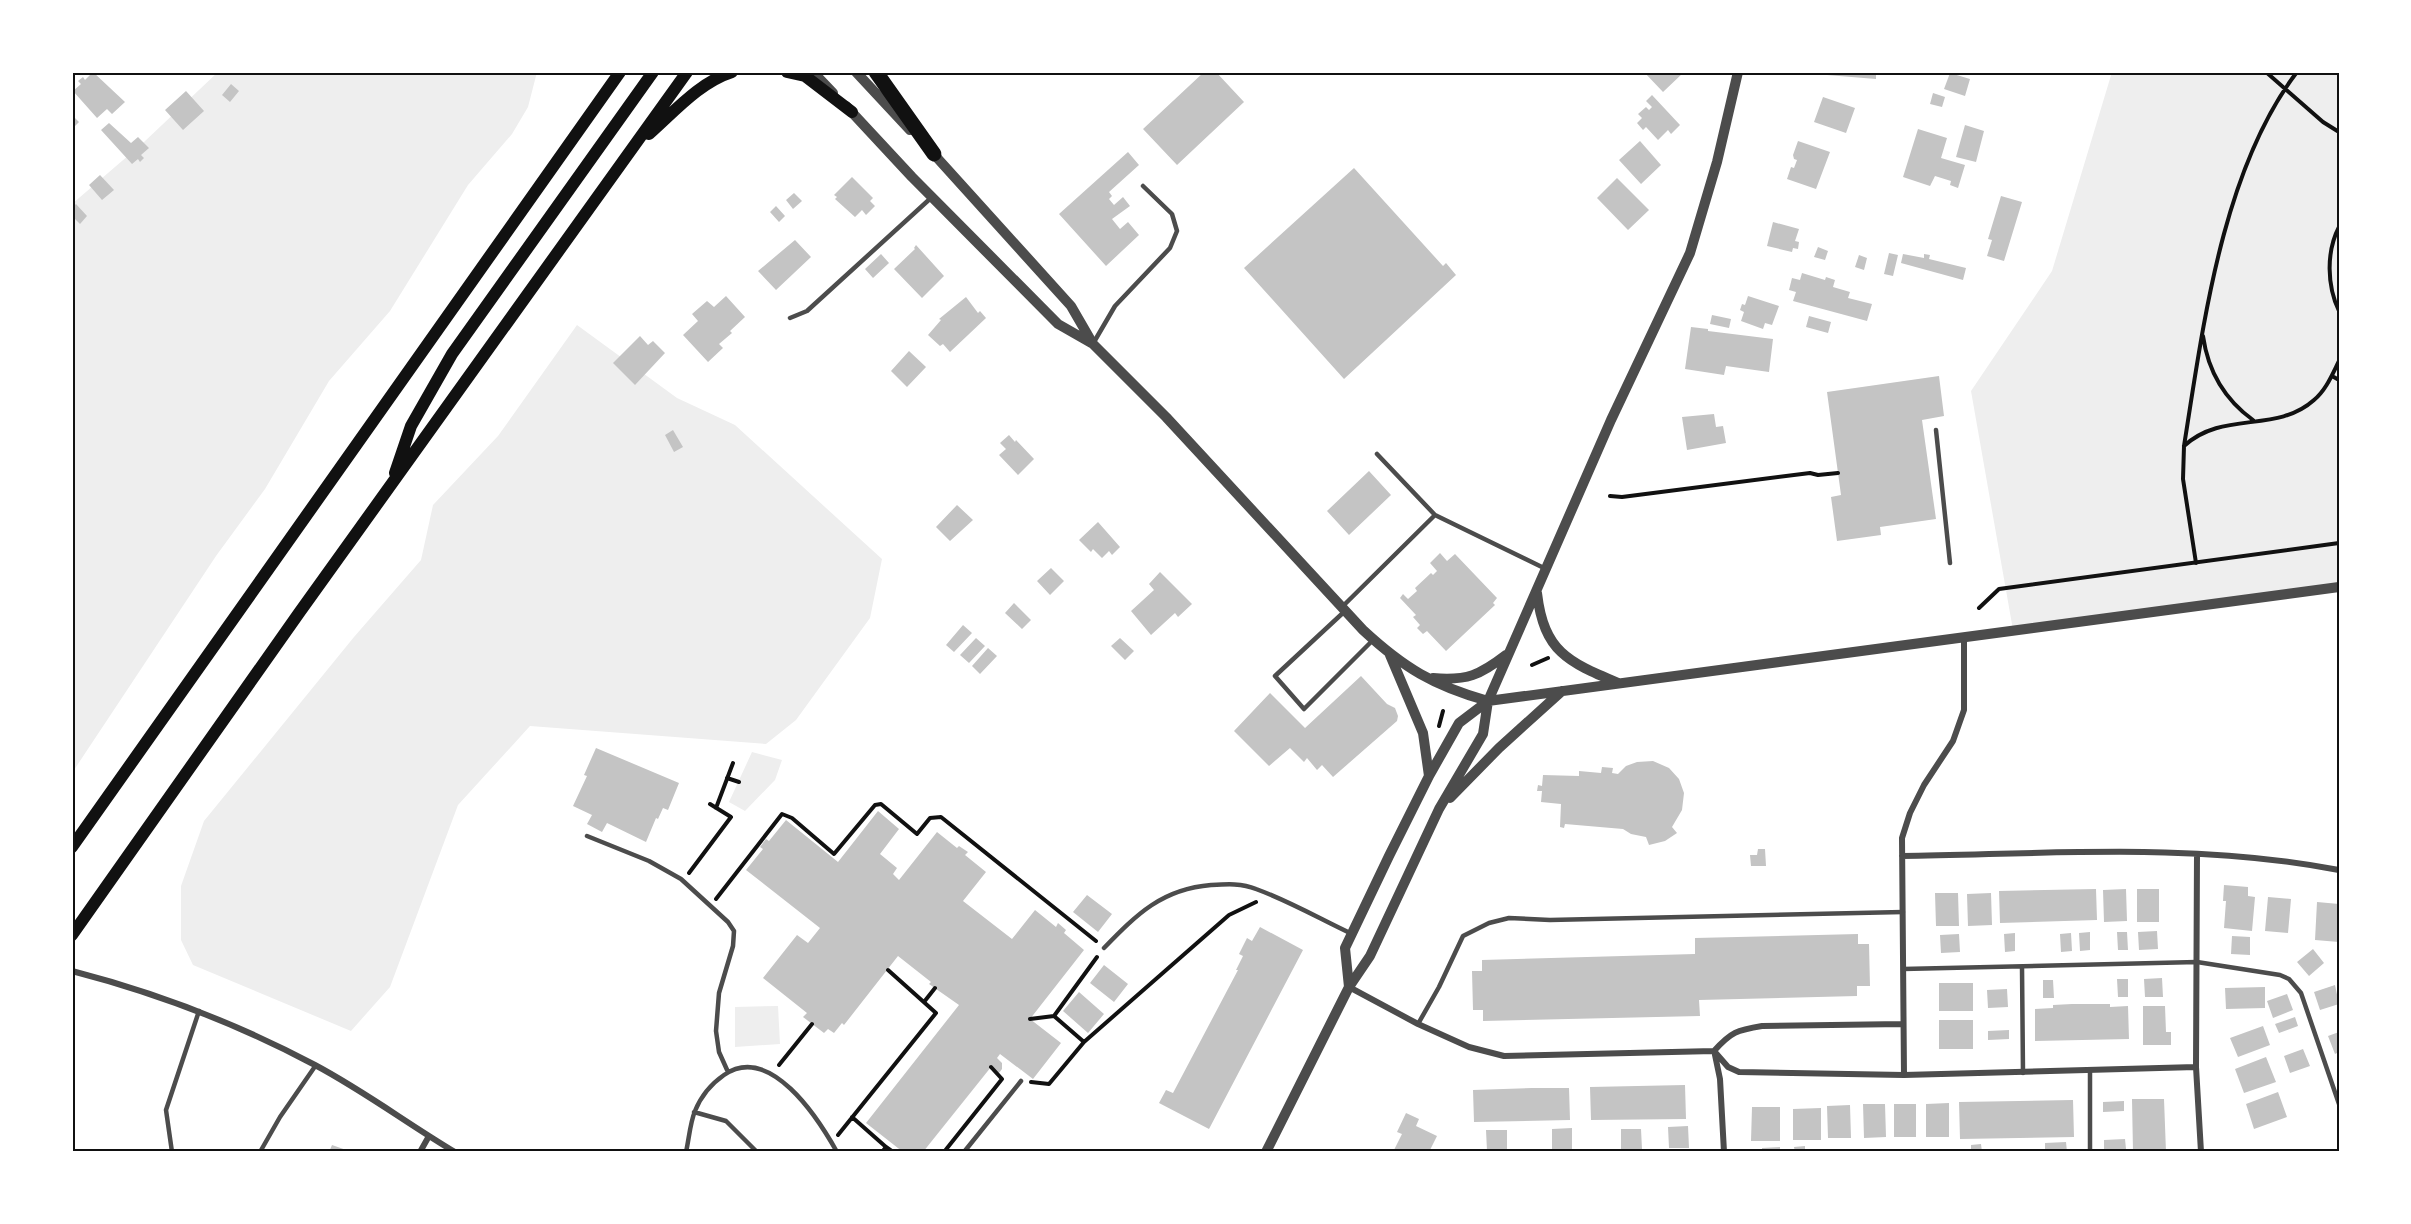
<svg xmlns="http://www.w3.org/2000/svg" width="2411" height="1224" font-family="Signika,sans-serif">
  <rect width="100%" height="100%" fill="#fff"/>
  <path fill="#eee" d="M218,72H537L528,107L512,134L468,185L390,311L329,381L265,489L216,556L72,773V204L144,142Z
    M2112,72H2339V586L2013,630L1971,391L2052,271Z
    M577,325L677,398L735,425L882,559L870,618L796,720L766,744L530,726L458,805L390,987L351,1031L193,965L181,940V886L204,821L354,637L421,560L433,505L498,436Z
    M752,752L782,760L775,780L745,811L729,802Z
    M778,1006L780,1044L735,1047V1007Z"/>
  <path fill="#c4c4c4" d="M93,72L125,102L112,114L107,109L97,118L73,91L81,84L78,81L83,77L85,80Z
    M1204,72H1216L1244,102L1177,165L1143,129Z
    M1644,72H1682L1683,73L1663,92Z
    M1827,72H1876V79L1827,75Z
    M1950,73L1970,79L1965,96L1944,89Z
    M231,84L239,91L230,102L222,95Z
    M186,91L204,111L183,130L165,110Z
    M1933,93L1945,97L1942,107L1930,104Z
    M1652,95L1680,125L1671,134L1668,130L1658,140L1646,127L1643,130L1637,123L1642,118L1638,114L1646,107L1649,110L1652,107L1646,101Z
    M1823,97L1855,108L1846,133L1814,122Z
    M72,115L79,122L72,129Z
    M109,123L131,143L138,137L149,148L141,155L144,158L140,162L138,159L132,164L101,130Z
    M1965,125L1984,131L1976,162L1956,157Z
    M1918,129L1947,138L1941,158L1965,165L1958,188L1950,185L1951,181L1935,176L1930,186L1903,177Z
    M1640,141L1661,165L1641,184L1619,160Z
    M1798,141L1830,152L1816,189L1787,179L1791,167L1794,168L1797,160L1794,159L1793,155Z
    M1128,152L1139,165L1109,192L1112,196L1109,199L1114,205L1123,197L1130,206L1112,219L1120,229L1128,222L1139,235L1106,266L1059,214Z
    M1354,168L1443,266L1446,263L1456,275L1344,379L1244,268Z
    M100,175L114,190L102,200L89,185Z
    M852,177L873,198L870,201L875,206L866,215L862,210L855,217L835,199L837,197L834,195Z
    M1617,178L1649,210L1628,230L1597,198Z
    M794,193L802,201L793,209L786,200Z
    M2001,196L2022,202L2004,261L1987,256L1992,240L1988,239Z
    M76,204L87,216L80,224L72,216V208Z
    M776,206L785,216L779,222L770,212Z
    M1773,222L1799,229L1795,241L1799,242L1798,249L1793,248L1792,252L1767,246Z
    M795,240L811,257L776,290L758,271Z
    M916,245L944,276L922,298L894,269L915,249L914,248Z
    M1818,247L1828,251L1825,260L1814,257Z
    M1889,253L1898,255L1893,276L1884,274Z
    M881,254L889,263L873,278L865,269Z
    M1903,254L1924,258V254L1930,255L1929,259L1966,268L1963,280L1901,263Z
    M1859,255L1867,258L1864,270L1855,267Z
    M1802,273L1825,280L1826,277L1835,280L1833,287L1850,292L1848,298L1872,304L1867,321L1793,301L1796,292L1789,290L1792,278L1800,280Z
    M726,296L745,317L730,331L732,333L719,344L723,348L708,362L683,335L698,321L692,314L707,301L714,307Z
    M1748,296L1779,306L1772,325L1765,323L1763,329L1741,321L1744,312L1740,310L1742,304L1745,305Z
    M966,297L978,313L980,311L986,318L950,352L943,344L940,346L928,335L941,320L939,319Z
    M1712,315L1731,319L1729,328L1710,324Z
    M1809,316L1831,322L1828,333L1806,327Z
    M1691,327L1708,329V331L1773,339L1769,372L1726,366L1724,375L1685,369Z
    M640,336L648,345L653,341L665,353L635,385L613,363Z
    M909,351L926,367L907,387L891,371Z
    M1939,376L1944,416L1922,420L1936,519L1880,527L1881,535L1837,541L1831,497L1841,495L1827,392Z
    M1714,414L1716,427L1723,426L1726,443L1687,450L1682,417Z
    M673,430L683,447L674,452L665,435Z
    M1009,435L1015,442L1016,440L1034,459L1018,475L999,455L1006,449L1000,443Z
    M1369,471L1391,495L1349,535L1327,511Z
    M957,505L973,520L950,541L936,527Z
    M1098,522L1120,547L1112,555L1109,551L1102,558L1093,549L1091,552L1079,540Z
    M1440,553L1447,561L1455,554L1497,598L1493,603L1495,605L1446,651L1427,631L1423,634L1417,628L1420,625L1413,617L1416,615L1400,598L1403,594L1408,599L1417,591L1415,588L1431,573L1433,575L1437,571L1430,563Z
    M1051,568L1064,581L1050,595L1037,581Z
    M1160,572L1192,604L1178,617L1175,613L1151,635L1131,611L1154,590L1149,584Z
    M1014,603L1031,620L1022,629L1005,613Z
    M963,625L972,633L954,652L946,645Z
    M976,638L985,646L969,663L960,655Z
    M1120,638L1134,651L1125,660L1111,646Z
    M988,648L997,656L980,674L972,666Z
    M1361,676L1387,704L1395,708L1398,716L1397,721L1333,777L1322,765L1317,770L1307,758L1304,762L1290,748L1269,766L1234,731L1270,693L1305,728Z
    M596,748L679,783L668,810L663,808L658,819L656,818L646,842L607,823L602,832L587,824L592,815L573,806L587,776L584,775Z
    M1653,761L1669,768L1679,779L1684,793L1682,810L1672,827L1677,833L1665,841L1649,845L1646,837L1631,834L1623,829L1565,824L1564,828L1560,827L1561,804L1541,802L1542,791H1537L1538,785L1542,786L1543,775L1579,776V771L1601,773L1602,767L1613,768L1612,773L1618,774L1626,766L1637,762Z
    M878,811L899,829L880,854L897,868L893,874L899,880L937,832L957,848L959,846L968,852L965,855L986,872L963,901L1012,939L1035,910L1056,927L1058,923L1066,930L1064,933L1084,950L1030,1019L1061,1043L1033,1079L1000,1054L997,1058L1002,1063V1069L999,1073L991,1067L923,1152H903L866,1123L959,1005L929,984L931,982L898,956L844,1025L842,1023L834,1033L828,1029L824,1033L803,1017L807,1013L763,978L797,935L808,943L820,928L746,870L763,849L760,847L766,839L769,841L786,820L838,862Z
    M1758,849H1765L1766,866H1751L1750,855H1757Z
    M2224,885L2248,887V896L2255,897L2252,931L2224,928L2226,901H2223Z
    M2096,889L2097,920L2000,923L1999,891Z
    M2126,889L2127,921L2104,922L2103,890Z
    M2137,889H2159V922H2137Z
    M1935,893H1958L1959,926H1936Z
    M1991,893L1992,925L1968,926L1967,894Z
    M1087,895L1112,914L1098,932L1073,912Z
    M2268,897L2291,899L2288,933L2265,931Z
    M2317,902L2339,904V942L2315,940Z
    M1260,927L1303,950L1209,1129L1159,1103L1166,1090L1173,1093L1238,970H1236L1243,956L1239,954L1247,938L1252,941Z
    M2157,931L2158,949L2139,950L2138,932Z
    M2090,932V950L2080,951L2079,933Z
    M2117,932H2127L2128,950H2118Z
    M2015,933V951L2005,952L2004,934Z
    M2071,933L2072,951L2061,952L2060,934Z
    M1858,934V944H1869L1870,986H1857V996L1699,1000L1700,1016L1483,1021V1010H1473L1472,971H1482V960L1695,954V938Z
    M1959,934L1960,952L1941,953L1940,935Z
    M2232,936L2250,937V955L2231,954Z
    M2313,949L2324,963L2309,976L2297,962Z
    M1104,965L1128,984L1114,1002L1090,983Z
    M2162,978L2163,997H2145L2144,979Z
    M2117,979H2128V997H2118Z
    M2043,980H2053L2054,998H2043Z
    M1939,983H1973V1011H1939Z
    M2335,985L2339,1004L2320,1010L2314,992Z
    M2265,987V1008L2226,1009L2225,988Z
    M2007,989L2008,1007L1988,1008L1987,990Z
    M1079,992L1104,1014L1088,1033L1063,1011Z
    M2287,994L2293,1010L2273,1018L2267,1001Z
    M2072,1004H2110V1007L2128,1006L2129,1039L2035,1041V1009L2053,1008V1005Z
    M2143,1006H2165L2166,1032H2171V1045H2143Z
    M2295,1017L2298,1026L2279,1033L2275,1024Z
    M1939,1020H1973V1049H1939Z
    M2263,1026L2270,1045L2238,1057L2230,1038Z
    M2009,1030V1039L1988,1040V1031Z
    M2339,1032V1052L2335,1054L2328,1036Z
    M2303,1049L2310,1066L2290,1073L2284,1056Z
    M2266,1057L2276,1082L2244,1093L2235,1069Z
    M1685,1085L1686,1119L1591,1120L1590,1087Z
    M1532,1088H1569L1570,1120L1474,1122L1473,1090Z
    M2278,1092L2287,1117L2254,1129L2246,1104Z
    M2132,1099H2164L2166,1152H2133Z
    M2073,1100L2074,1137L1960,1139L1959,1102Z
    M2124,1101V1111L2103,1112V1102Z
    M1949,1103V1137H1926V1104Z
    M1863,1104H1885L1886,1137L1864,1138Z
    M1894,1104H1916V1137H1894Z
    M1850,1105L1851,1138H1828L1827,1106Z
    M1752,1107H1780V1141H1751Z
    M1821,1108V1140H1793V1109Z
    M1406,1113L1419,1119L1416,1126L1437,1136L1429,1152H1393L1402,1134L1397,1132Z
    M1688,1126L1689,1148H1669L1668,1127Z
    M1572,1128V1149L1552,1150V1129Z
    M1621,1129H1641L1642,1149L1621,1150Z
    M1486,1130H1507V1151H1487Z
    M2125,1139L2126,1149L2104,1150V1140Z
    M2066,1142L2067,1152H2045V1143Z
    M1981,1144L1982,1152H1971V1145Z
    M332,1145L352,1152H329Z
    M1805,1146V1152H1795L1794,1147Z
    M1780,1147V1152H1762V1148Z"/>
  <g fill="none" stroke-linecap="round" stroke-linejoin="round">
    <path stroke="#111" stroke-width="4" d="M2266,72L2323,122L2339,132
      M2339,227C2326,252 2327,286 2339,311
      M2203,336C2208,371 2224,399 2253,420
      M2332,376L2339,380
      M2184,446C2223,410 2276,434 2314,400C2326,390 2332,375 2339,361
      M1610,496L1622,497L1810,473L1818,475L1838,473
      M2196,563L2183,479L2184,446C2203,327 2222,170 2297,72
      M1979,608L1999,589L2339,543
      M1532,665L1548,658
      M1439,726L1443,711
      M727,778L739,782
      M716,808L733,763
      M689,873L731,817L710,804
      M716,899L782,814L792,818L834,854L875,805L881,804L917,834L930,818L941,817L1096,941
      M924,1002L935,988
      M1054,1016L1084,1042L1229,915L1256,902
      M1030,1019L1054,1016L1097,957
      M779,1065L812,1024
      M1031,1082L1049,1084L1084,1042
      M852,1117L886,1147
      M838,1135L936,1013L888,970
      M882,1152L886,1147L893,1152
      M944,1152L1002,1079L991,1067"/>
    <path stroke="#4c4c4c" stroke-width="4.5" d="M790,318L807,311L932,197
      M1094,342L1115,306L1170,248L1177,231L1172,214L1143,186
      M1936,430L1950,563
      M1377,454L1435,515
      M1343,606L1435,515L1546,569
      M1345,611L1275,676L1304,709L1373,640
      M587,836L649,861L681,879L728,922L734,931L733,946L719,993L716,1031L719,1052L728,1072
      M1104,948C1137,914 1162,889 1211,885C1227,884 1242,883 1256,889C1289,901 1320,919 1352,934
      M2022,967L2023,1073
      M1903,969L2197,962L2280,975L2289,979L2301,993L2339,1104
      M1418,1024L1439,987L1463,936L1489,923L1509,918L1550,920L1903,912
      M2090,1070V1152
      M694,1112L726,1121L757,1152
      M172,1152L166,1110L199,1011
      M260,1152L280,1117L316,1065
      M686,1152C689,1139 690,1123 695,1111C701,1096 711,1084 724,1075C770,1043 818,1118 837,1152
      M964,1152L1021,1081"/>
    <path stroke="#4c4c4c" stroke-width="6" d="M2197,854L2196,1067L2201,1152
      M1902,856C2047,854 2196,842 2339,870
      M72,971C157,993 238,1024 315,1065C364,1091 408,1124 455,1152
      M1349,987L1418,1024L1469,1047L1504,1056L1714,1051C1731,1032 1737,1030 1762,1026L1903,1024
      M1714,1051L1728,1067L1739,1072L1904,1075L2196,1067
      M1715,1055L1720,1079L1724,1152
      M1904,1075L1902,838L1910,813L1924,785L1953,741L1964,710V637
      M420,1152L429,1136"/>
    <path stroke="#4c4c4c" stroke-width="10" d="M813,72L833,93
      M856,72L910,130
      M846,106L912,177L1058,324L1093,344
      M930,150L1071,306L1093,344L1166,417L1363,630C1404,668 1434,686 1488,701L2339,587
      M1537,593C1544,652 1568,662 1618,683
      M1390,655L1423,733L1429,776
      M1433,678C1467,681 1480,675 1506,655
      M1450,798L1499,748L1562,691
      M1349,987L1345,948L1389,856L1429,776L1459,723L1488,701
      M1266,1152L1349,987L1370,956L1439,809L1483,734L1488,701L1611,420L1690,253L1717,162L1738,72"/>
    <path stroke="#111" stroke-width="12" d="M787,72L805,76L852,112
      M649,134C674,112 700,82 732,72
      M395,473L411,426L452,354L653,72
      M72,847L620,72
      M72,935L299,613L687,72"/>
    <path stroke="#111" stroke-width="15" d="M876,72L934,154"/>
  </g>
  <rect width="2411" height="1224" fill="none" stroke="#ffffff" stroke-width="147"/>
  <rect x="74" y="74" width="2264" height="1076" fill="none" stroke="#111" stroke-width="2"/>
</svg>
